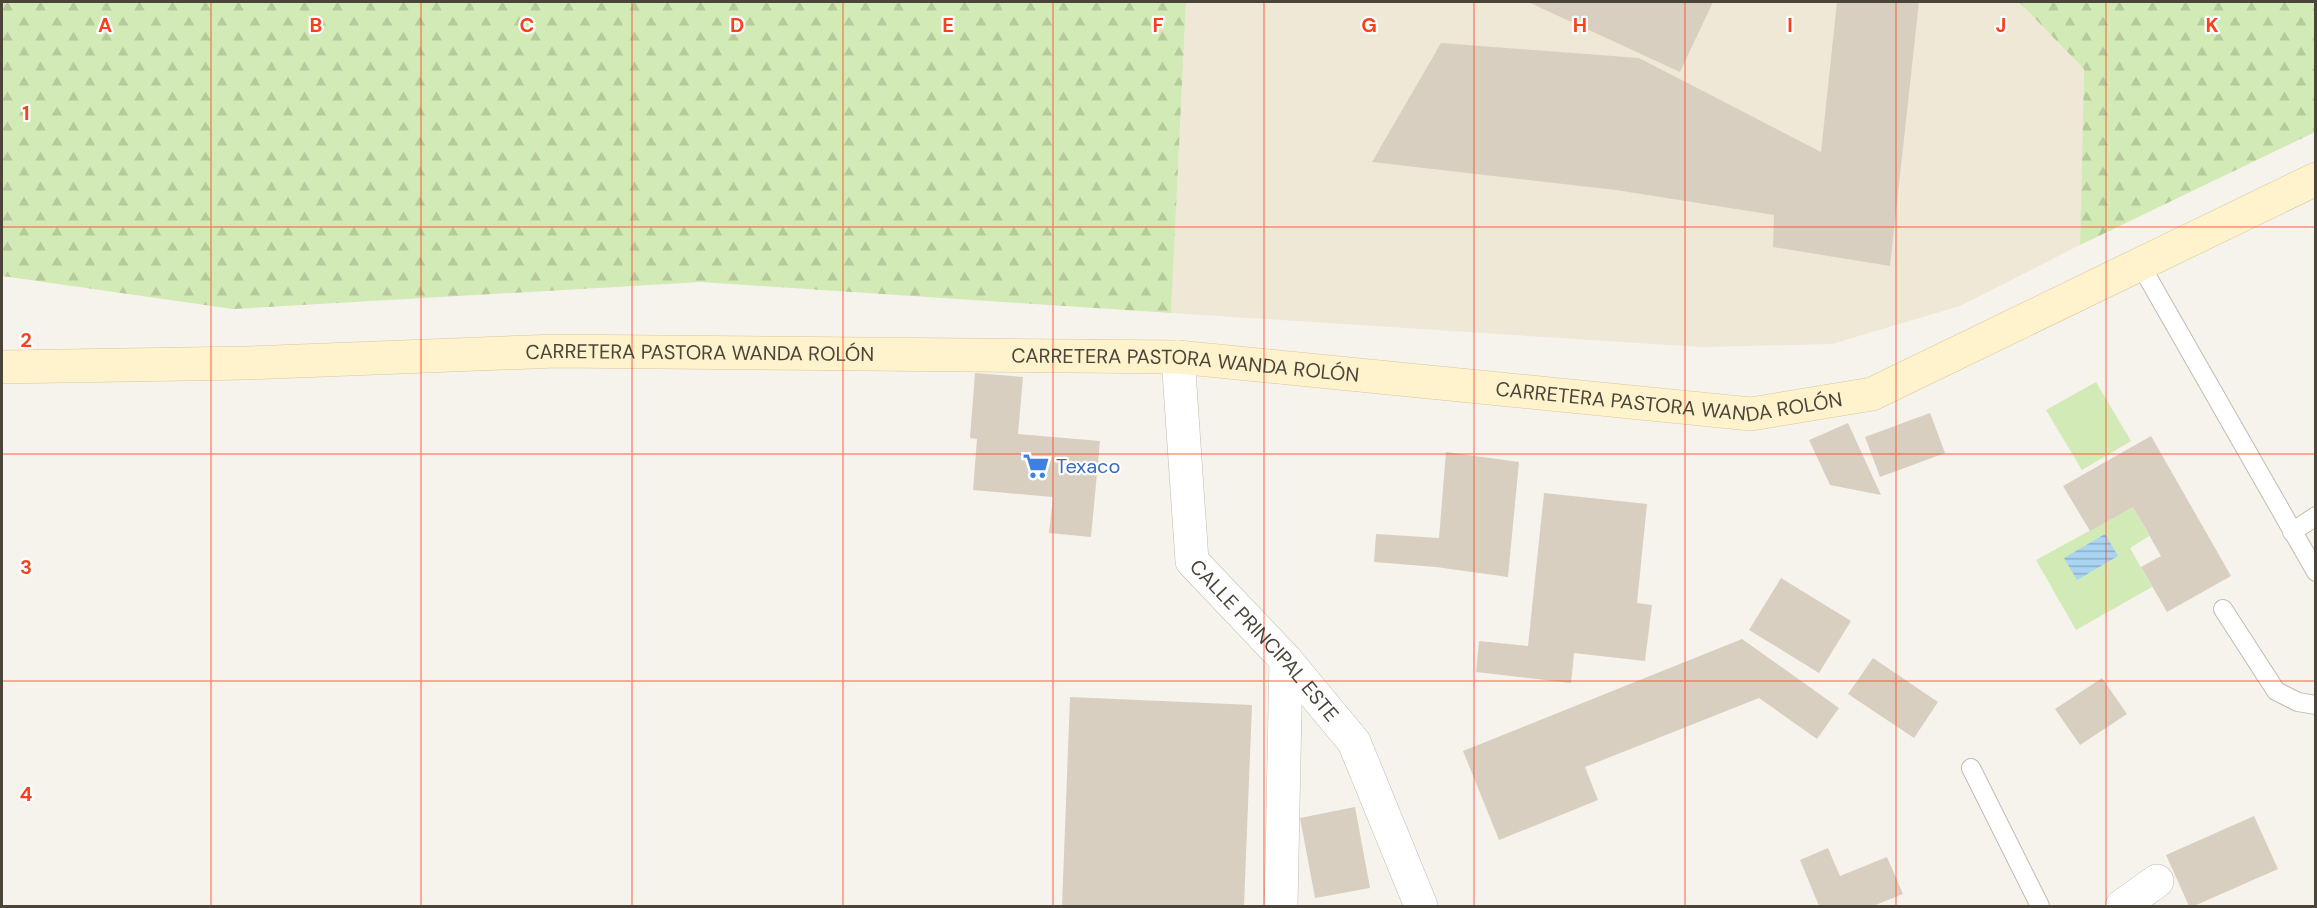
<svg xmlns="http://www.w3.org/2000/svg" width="2317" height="908" font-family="'DM Sans',sans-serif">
  <defs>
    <pattern id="forest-firs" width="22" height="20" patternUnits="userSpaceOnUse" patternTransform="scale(1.5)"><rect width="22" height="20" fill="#d2eab5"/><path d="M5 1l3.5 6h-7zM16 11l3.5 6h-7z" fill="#b6ca9c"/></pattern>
    <pattern id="water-rules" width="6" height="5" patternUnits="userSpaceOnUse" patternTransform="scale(1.5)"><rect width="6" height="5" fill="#a9d4f2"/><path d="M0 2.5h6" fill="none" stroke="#8caec5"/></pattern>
  </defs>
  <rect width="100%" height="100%" fill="#f6f3ec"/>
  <path fill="#efe8d6" d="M1186,2H2019L2084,69L2080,245L1960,306L1832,344L1701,347L1171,313Z"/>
  <path fill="url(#forest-firs)" d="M2,2H1186L1171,313L701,282L233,309L2,276Z
    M2019,2H2315V132L2080,245L2084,69Z"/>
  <path fill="#d2eab5" d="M2096,382L2131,441L2082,470L2046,410Z
    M2133,507L2149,536L2130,548L2152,587L2076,630L2036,560Z"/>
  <path fill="url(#water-rules)" d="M2105,534L2118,556L2077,580L2064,558Z"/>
  <path fill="#d8cfc1" d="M1528,2H1713L1680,72Z
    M1837,2H1919L1890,266L1773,247L1774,215L1616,190L1372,162L1441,43L1639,58L1821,152Z
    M975,373L1023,377L1018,434L1100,441L1091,537L1049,533L1053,497L973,490L977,439L970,438Z
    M1930,413L1945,453L1880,477L1865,437Z
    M1848,423L1881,495L1830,485L1809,440Z
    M2151,436L2231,576L2167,612L2141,567L2161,556L2133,507L2090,531L2063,486Z
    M1446,452L1519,462L1508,577L1436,567L1374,562L1376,534L1439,538Z
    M1544,493L1647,504L1637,603L1652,605L1645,661L1574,653L1571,683L1476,672L1479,641L1528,646Z
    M1781,578L1851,621L1819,673L1749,630Z
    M1742,639L1839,708L1817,739L1759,698L1585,767L1598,800L1499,840L1463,751Z
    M1873,658L1938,702L1914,738L1848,694Z
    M2102,678L2127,714L2080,745L2055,709Z
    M1070,697L1252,705L1244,906H1062Z
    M1355,807L1370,888L1315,898L1300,818Z
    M2254,816L2278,869L2194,906H2189L2166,855Z
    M1828,848L1840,876L1887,857L1903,894L1873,906H1819L1800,860Z"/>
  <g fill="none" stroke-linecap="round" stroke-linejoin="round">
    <g stroke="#c2bbae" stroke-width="20">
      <path id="lane" d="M2140,264L2316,572
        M2292,532L2316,516
        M2223,609L2276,691L2298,702L2316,705
        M1971,768L2040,906"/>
    </g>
    <g stroke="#c2bbae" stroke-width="34">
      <g id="street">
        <path id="s1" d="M1178,357L1192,561L1286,660L1354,742L1421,906"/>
        <path d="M1281,906L1286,660"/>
        <path d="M2122,906L2157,881"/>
      </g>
    </g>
    <g stroke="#d6c79b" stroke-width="34">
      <g id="secondary">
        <path id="s2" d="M2,367L247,363L556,351L1178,357L1751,414L1872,394L2316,179"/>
      </g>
    </g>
    <use href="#lane" stroke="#fff" stroke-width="18"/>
    <use href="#street" stroke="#fff" stroke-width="33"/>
    <use href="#secondary" stroke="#fff3cd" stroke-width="33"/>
  </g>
  <path fill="none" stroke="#fc3f1d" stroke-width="1.5" stroke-opacity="0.55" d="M211,2V906M421,2V906M632,2V906M843,2V906M1053,2V906M1264,2V906M1474,2V906M1685,2V906M1896,2V906M2106,2V906M2,227H2316M2,454H2316M2,681H2316"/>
  <defs>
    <g id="supermarket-bare" transform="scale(2.07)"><path d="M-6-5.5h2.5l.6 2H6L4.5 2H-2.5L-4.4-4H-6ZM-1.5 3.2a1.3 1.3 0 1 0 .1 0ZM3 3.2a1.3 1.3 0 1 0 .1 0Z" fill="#3f7fe0" stroke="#fff" stroke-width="2.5" paint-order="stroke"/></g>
  </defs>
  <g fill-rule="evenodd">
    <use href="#supermarket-bare" x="1036" y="466"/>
  </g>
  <g text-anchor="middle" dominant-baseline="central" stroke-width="4.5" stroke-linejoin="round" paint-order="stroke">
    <g font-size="20" fill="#4b4439" stroke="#fff">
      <text stroke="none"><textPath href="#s2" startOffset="698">CARRETERA PASTORA WANDA ROLÓN</textPath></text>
      <text stroke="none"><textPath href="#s2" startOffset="1184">CARRETERA PASTORA WANDA ROLÓN</textPath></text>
      <text stroke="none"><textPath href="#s2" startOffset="1670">CARRETERA PASTORA WANDA ROLÓN</textPath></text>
      <text stroke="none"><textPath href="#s1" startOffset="312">CALLE PRINCIPAL ESTE</textPath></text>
    </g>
    <g font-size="20" fill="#366cbe" stroke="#fff" text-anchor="start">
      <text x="1056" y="466">Texaco</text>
    </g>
  </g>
  <g font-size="20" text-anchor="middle" font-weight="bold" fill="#fc3f1d" stroke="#fff" stroke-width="4.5" stroke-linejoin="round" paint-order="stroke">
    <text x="105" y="32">A</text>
    <text x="316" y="32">B</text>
    <text x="527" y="32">C</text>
    <text x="737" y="32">D</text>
    <text x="948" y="32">E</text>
    <text x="1158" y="32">F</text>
    <text x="1369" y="32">G</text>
    <text x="1580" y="32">H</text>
    <text x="1790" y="32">I</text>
    <text x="2001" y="32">J</text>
    <text x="2212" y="32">K</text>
    <text x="26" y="120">1</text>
    <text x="26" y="347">2</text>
    <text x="26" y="574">3</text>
    <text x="26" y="801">4</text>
  </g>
  <rect width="2317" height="908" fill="none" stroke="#4b4439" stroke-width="6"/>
</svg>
